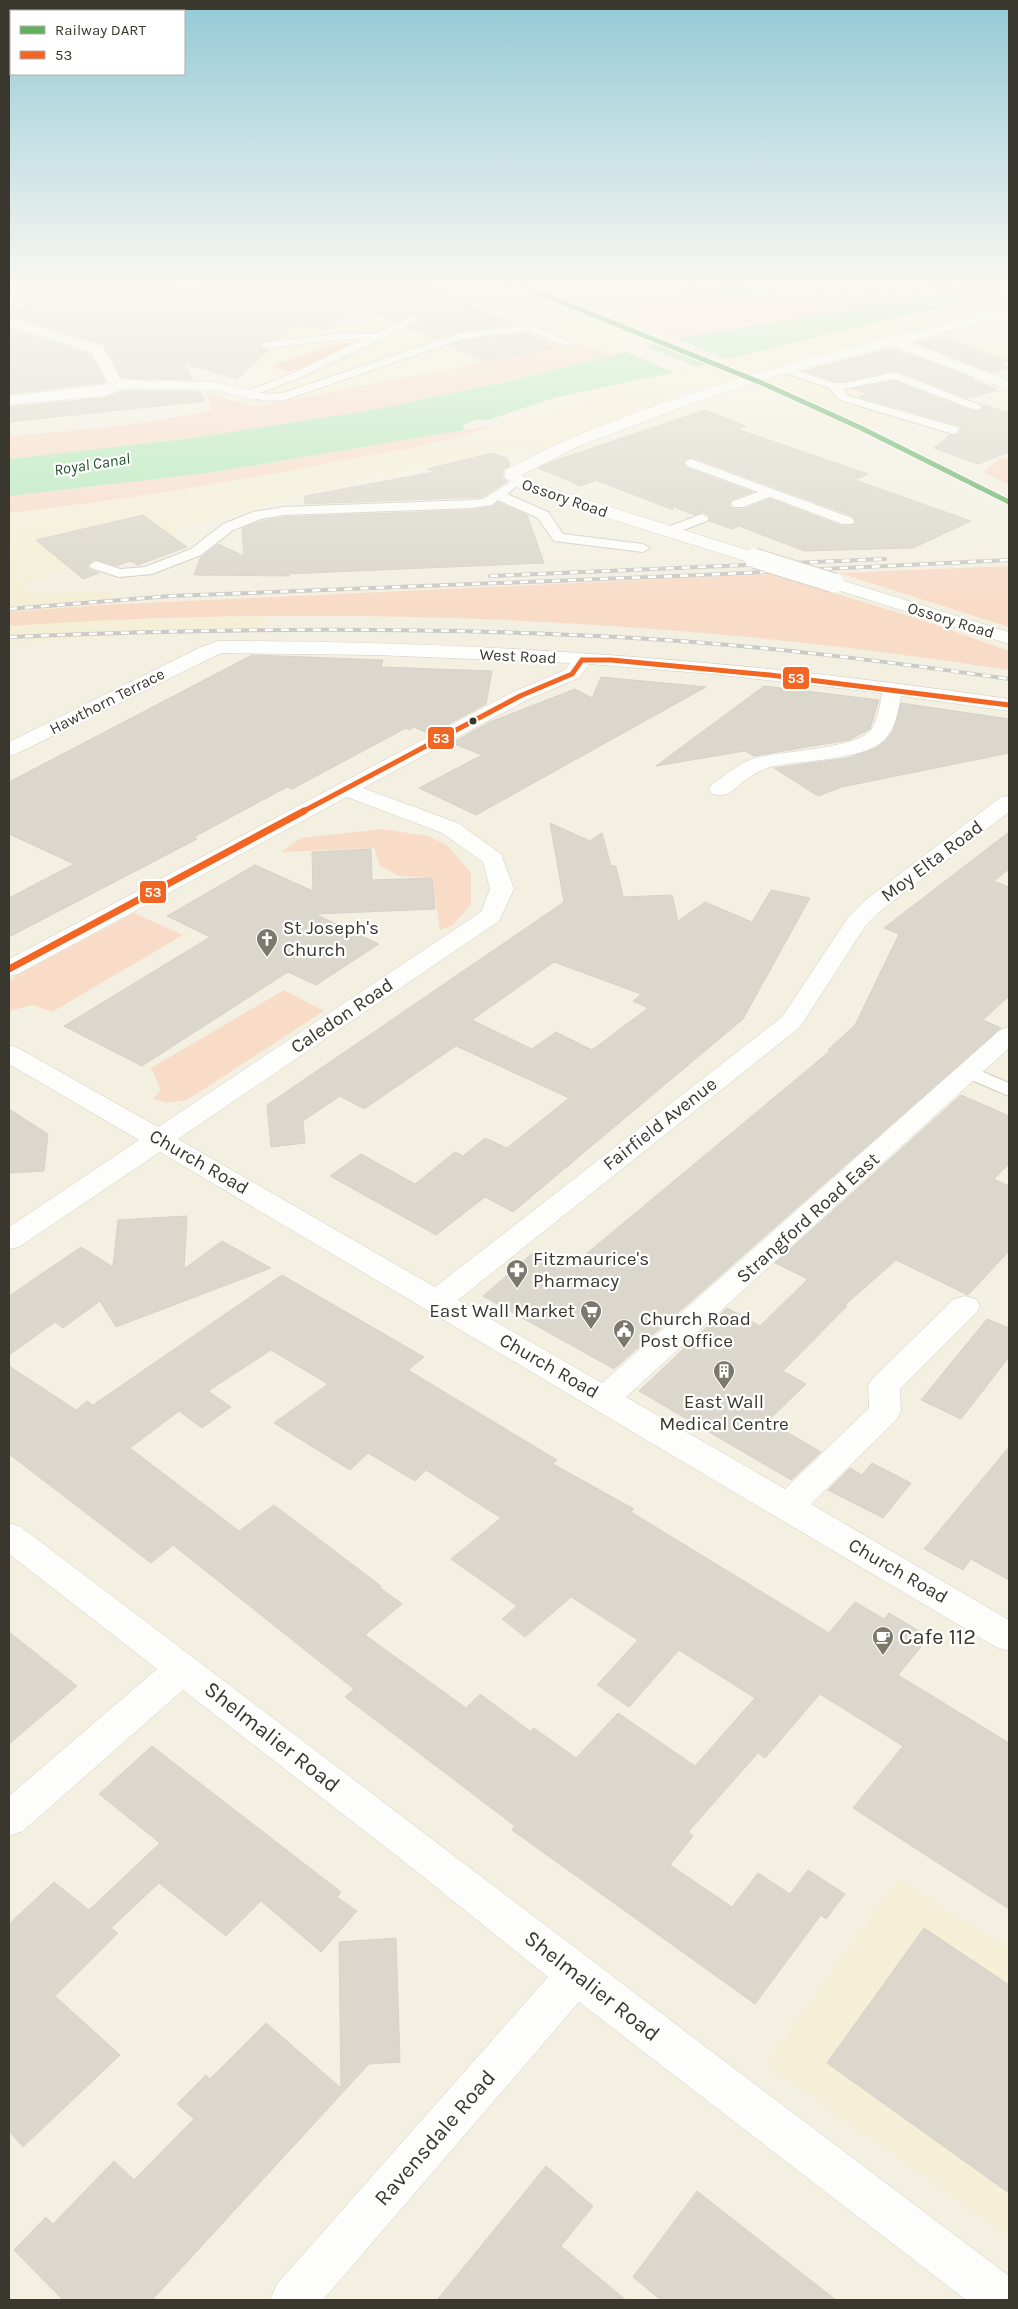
<svg xmlns="http://www.w3.org/2000/svg" width="1018" height="2309" font-family="Karla,sans-serif">
  <rect width="100%" height="100%" fill="#f3f0e2"/>
  <path fill="#f4efd6" d="M307,284H988L976,288L880,304L879,295L785,298L690,292L620,316L680,338L614,355L581,343L255,407L241,402L267,391L251,387L288,372L163,333Z
    M1009,284V307L832,351L733,380L692,390L689,388L679,392L677,399L592,429L532,454L513,450L438,464L312,492L203,522L18,585L41,593L113,591L102,605L9,612V496L215,472L492,425L598,397L600,388L996,295L991,290Z
    M992,341L1009,346V361L997,357L968,365L944,355Z
    M879,364L981,405L1009,408V446L887,418L879,427L860,434L758,385L796,373L813,379Z
    M265,617L262,632L131,635L9,643V626L97,620Z
    M898,1879L1003,1946L1009,1938V2236L766,2064Z"/>
  <path fill="#f8dcc8" d="M690,292L785,298L879,295L880,304L680,338L619,316Z
    M581,343L614,355C531,375 449,396 366,411C247,432 128,446 9,459V436C77,430 145,426 212,410L206,393L255,407Z
    M492,425C448,444 392,451 345,460C234,482 121,500 9,513V496L215,472Z
    M1000,458L1009,459V485L984,472Z
    M1009,566V627L839,573Z
    M772,574L922,620L1009,651V670C684,619 337,603 9,626V612L102,605Z
    M382,829L428,836L447,845L471,873V905L453,925L440,930L432,878L399,876L380,866L374,848L281,852L301,838Z
    M134,913L183,935L52,1012L33,1005L9,1011V982L15,976Z
    M284,990L324,1011L187,1100L168,1103L153,1099L161,1090L151,1068Z"/>
  <path fill="#f4cdb4" d="M342,342L355,345L289,372L271,366Z"/>
  <path fill="#b3e9b9" d="M988,284H1009L992,290L996,296L952,304L661,375L557,397L485,421L477,419L463,425L464,430L215,472L9,496V459L192,438L367,411L510,381L680,338L976,288Z"/>
  <path fill="#f3f0e2" d="M673,337L729,360L710,365L653,342Z
    M643,345L699,368L678,374L622,350Z"/>
  <path fill="#dbd7cc" stroke="#d7d2c8" fill-rule="evenodd" d="M19,284H176L170,289L174,294H185L201,284H420L516,325L460,331L435,339L408,327L418,323L417,315L412,314L396,322L357,304L331,329L293,326L279,339L261,342V348L268,350L237,379L183,363L193,380L124,378L121,377L103,344L9,316V311L45,300L18,291Z
    M9,328L90,354L106,382L9,394Z
    M529,333L557,348L484,361L449,345L462,341Z
    M942,337L1009,361L998,364L1009,368L993,373L914,342Z
    M893,348L973,378L970,379L998,390L967,398L896,370L845,381H834L804,371Z
    M894,381L971,411H980L984,405L1009,413V452L978,464L934,448L950,435L959,434L962,426L859,397L868,393L852,389Z
    M123,391L200,392L205,401L9,422V407L104,398Z
    M705,410L746,426L737,429L868,474L855,480L971,521L913,548L804,551L739,526L732,529L709,521L710,516L703,512L694,515L672,506L673,510L596,480L581,486L538,468L551,462ZM692,457L853,516L856,522L852,526H841L770,499L744,509H733L729,505L731,500L752,492L686,468L683,462Z
    M493,453L507,458L510,466L504,469L502,476L507,481L482,497L304,504L305,496L434,472L427,469Z
    M498,502L527,515L544,563L286,574L290,576L194,575L200,558L218,544L244,556L242,528L262,521L284,517L472,510L492,507Z
    M143,515L187,547L138,565L130,561L117,566L95,559L87,566L90,570L99,573L83,579L36,540Z
    M252,655L383,660L381,667L492,671L486,704L430,734L414,727L409,730L406,728L292,789L287,787L194,837L197,839L9,937V898L74,864L9,834V782Z
    M601,677L706,687L476,815L419,788L482,755L452,743L490,722L575,689L592,698Z
    M764,686L879,700L870,729L849,740L754,756L745,751L656,766Z
    M901,703L1009,719V753L842,787L818,796L774,768L848,758L876,748L886,740L893,731Z
    M550,823L590,841L602,833L611,866H616L623,897L672,895L678,921L705,902L752,922L771,890L810,898L743,1019L513,1212L485,1197L436,1235L330,1176L361,1154L415,1184L455,1152L463,1156L485,1138L507,1148L569,1098L456,1046L364,1109L340,1096L303,1121L305,1143L271,1147L267,1105L564,902ZM554,962L641,994L633,1001L648,1008L592,1050L556,1032L532,1049L472,1020Z
    M1009,832V869L994,881L1009,887V996L983,1020L1001,1028L614,1369L483,1296L535,1251L568,1269L830,1051L828,1050L855,1025L899,934L884,928Z
    M371,849L372,880L432,878L435,909L315,914L379,944L316,985L288,972L142,1066L64,1026L210,937L167,916L255,865L313,891L312,852Z
    M961,1095L1009,1116V1164L994,1179L1009,1186V1251L968,1295L896,1260L845,1305L847,1306L783,1371L806,1384L768,1421L821,1452L791,1480L639,1391L727,1308L760,1326L808,1279L775,1263Z
    M9,1109L48,1134L44,1171L9,1173Z
    M187,1216L184,1269L222,1241L271,1268L116,1327L100,1301L63,1328L55,1322L9,1355V1296L81,1247L113,1267L118,1220Z
    M282,1275L424,1357L408,1370L557,1460L553,1464L634,1509L631,1512L829,1633L855,1602L884,1619L889,1613L929,1637L898,1675L1009,1743V1909L853,1808L903,1746L820,1694L765,1758L758,1753L688,1832L693,1836L670,1865L732,1907L758,1873L790,1894L808,1870L845,1894L826,1919L821,1915L755,2004L512,1830L515,1826L345,1697L354,1689L173,1545L151,1563L9,1454V1366L76,1410L87,1401L93,1405ZM271,1350L328,1384L274,1423L350,1470L368,1453L415,1481L426,1470L501,1518L451,1559L517,1606L502,1619L525,1637L571,1597L638,1640L597,1685L629,1707L679,1650L755,1698L695,1766L618,1713L576,1758L534,1728L530,1731L480,1694L466,1708L365,1635L402,1604L379,1587L381,1586L274,1505L239,1531L130,1448L179,1411L202,1428L231,1407L208,1391Z
    M987,1319L1009,1328V1357L961,1419L921,1400Z
    M1009,1447V1580L971,1559L963,1570L924,1549Z
    M872,1463L911,1483L883,1518L828,1490L850,1468L862,1475Z
    M9,1632L77,1686L9,1744Z
    M152,1746L341,1892L337,1897L357,1911L321,1952L261,1901L226,1936L159,1883L111,1928L118,1933L55,1996L120,2055L23,2147L9,2131V1924L54,1882L89,1910L160,1843L99,1794Z
    M924,1928L1009,1985V2193L827,2063Z
    M396,1938L400,2062L369,2064L152,2300H63L14,2250L46,2217L53,2224L114,2161L134,2180L194,2119L177,2104L206,2075L210,2079L266,2023L341,2088L339,1942Z
    M546,2166L593,2206L561,2246L626,2300H437Z
    M697,2191L730,2217L836,2300H661L633,2277Z"/>
  <g fill="none" stroke-linecap="round" stroke-linejoin="round">
    <g stroke="#d1cec3" stroke-width="2">
      <path id="lane" d="M413,316L417,317V321L304,376L260,393L269,394L283,393L460,333L530,325L570,342L568,344H560L529,331L462,339L285,400C270,401 256,402 245,392L296,372L361,340L345,339L266,348L262,347V343L345,333L373,334Z
        M784,366L834,383H845L895,372L982,406L980,409H972L894,379L843,389L848,396L957,427L959,430L957,433L953,434L840,400L829,388L780,371V367Z
        M691,459L852,518L854,521L852,524H842L770,497L743,507H733L731,504L733,501L758,492L687,466L685,463L687,460Z
        M516,478L522,482L507,494L548,512L563,534L643,544L650,548L643,552L554,541L538,518L498,500L492,505L472,508L284,515L261,519L233,530L201,555L152,574L119,577L91,568L89,565L96,561L120,569L145,567L191,549L223,524L253,512L284,507L472,500L483,499Z
        M702,514L709,518L707,521L670,535L663,531L665,528Z
        M969,1066L1009,1083V1096L962,1076L959,1072L962,1068Z"/>
    </g>
    <g stroke="#d1cec3" stroke-width="1">
      <path id="street" d="M180,284H199L184,292H174L172,289Z
        M1009,308V316L908,342L1009,381V390L893,346L772,377L699,401L579,446L521,475L537,484L760,554L763,558L760,562H748L525,492L504,477L506,470C527,460 547,448 567,440C709,379 860,345 1009,308Z
        M9,318L102,346L120,378L124,380L216,382L259,392L262,395L254,400L216,390L123,389L104,396L9,405V396L109,384L91,352L9,326Z
        M834,578L1009,632V644L828,587L825,583L828,579Z
        M218,641C483,641 747,660 1009,699V711L901,696C898,711 896,728 885,739C865,761 799,760 770,767C754,772 741,784 728,794L720,795L712,794L709,789L712,784C726,775 739,763 755,758C781,751 855,749 871,730C878,721 880,705 882,693L712,674L589,664L579,678L527,700L363,788L458,823L501,854L514,889L499,921L178,1139L435,1287L782,1017L849,916L863,902L1001,797L1009,796V812L879,912L866,925L800,1027L458,1300L602,1383L1000,1030L1009,1027V1048L626,1397L785,1489L869,1408L868,1386L873,1378L954,1299L965,1296L976,1299L980,1306L976,1313L900,1389L901,1412L896,1420L811,1504L1009,1620V1651L996,1647L160,1152L19,1247L9,1249V1227L139,1140L9,1064V1045L18,1048L158,1127L481,912L490,889L483,862L442,833L347,797L18,974L9,976V959L513,692L565,670L570,663L375,655L221,653L16,754L9,756V742L199,648Z
        M9,1523L21,1527C350,1776 679,2028 1009,2276V2300H966L579,2002L323,2300H270L277,2284L548,1977L411,1867L183,1690L23,1831L9,1836V1796L157,1669L9,1554Z"/>
    </g>
    <use href="#lane" fill="#fdfdfb" fill-rule="evenodd"/>
    <use href="#street" fill="#fdfdfb" fill-rule="evenodd"/>
    <g stroke="#cbcac6" stroke-width="3">
      <path id="rail-far1" d="M679,284C782,294 884,294 987,284"/>
    </g>
    <g stroke="#cbcac6" stroke-width="4">
      <path id="rail" d="M490,576L885,559
        M9,609L171,596L701,575L1009,560
        M9,637C217,628 425,626 633,638C759,645 884,661 1009,679"/>
    </g>
    <use href="#rail-far1" stroke="#fff" stroke-width="2" stroke-dasharray="6" stroke-linecap="butt"/>
    <use href="#rail" stroke="#fff" stroke-width="2.5" stroke-dasharray="8" stroke-linecap="butt"/>
    <g stroke="#d1cec3" stroke-width="21" stroke-linecap="butt">
      <path id="street-bridge" d="M754,558L834,583"/>
    </g>
    <use href="#street-bridge" stroke="#fdfdfb" stroke-width="19"/>
    <g stroke="#fff" stroke-width="8">
      <path id="bus-1-far1" d="M582,660H611L770,675L1009,705
        M302,812L520,696L572,674L582,660"/>
    </g>
    <g stroke="#fff" stroke-width="10">
      <path id="bus-1" d="M9,969L304,811"/>
    </g>
    <use href="#bus-1-far1" stroke="#f26522" stroke-width="5"/>
    <use href="#bus-1" stroke="#f26522" stroke-width="7"/>
    <g stroke="#fff" stroke-width="7">
      <path id="rail-1" d="M517,284L764,384L861,428L1009,502"/>
    </g>
    <use href="#rail-1" stroke="#61b062" stroke-width="5"/>
  </g>
  <linearGradient id="sky" x2="0" y2="1"><stop stop-color="#93c9d5"/><stop offset="0.47" stop-color="#faf8f2"/><stop offset="1" stop-color="#faf8f2" stop-opacity="0"/></linearGradient>
  <rect width="1018" height="607" fill="url(#sky)"/>
  <defs>
    <g id="church-pin" transform="scale(1.125)"><path d="M0 17L-7.5 6A9.5 9.5 0 1 1 7.5 6Z" fill="#7b786d" stroke="#fff"/><path d="M-1.2-6h2.4v3.5h3.3v2.4h-3.3V6h-2.4V-.1h-3.3v-2.4h3.3Z" fill="#fff"/></g>
    <g id="pharmacy-pin" transform="scale(1.125)"><path d="M0 17L-7.5 6A9.5 9.5 0 1 1 7.5 6Z" fill="#7b786d" stroke="#fff"/><path d="M-2-6h4v4h4v4h-4v4h-4v-4h-4v-4h4Z" fill="#fff"/></g>
    <g id="supermarket-pin" transform="scale(1.125)"><path d="M0 17L-7.5 6A9.5 9.5 0 1 1 7.5 6Z" fill="#7b786d" stroke="#fff"/><path d="M-6-5.5h2.5l.6 2H6L4.5 2H-2.5L-4.4-4H-6ZM-1.5 3.2a1.3 1.3 0 1 0 .1 0ZM3 3.2a1.3 1.3 0 1 0 .1 0Z" fill="#fff"/></g>
    <g id="civic-pin" transform="scale(1.125)"><path d="M0 17L-7.5 6A9.5 9.5 0 1 1 7.5 6Z" fill="#7b786d" stroke="#fff"/><path d="M-.6-6.5H3V-4.5H.6V-3L4-1V1h2V6H-6V1h2V-1L-.6-3ZM-1.2 2.5V6h2.4V2.5Z" fill="#fff"/></g>
    <g id="building-pin" transform="scale(1.125)"><path d="M0 17L-7.5 6A9.5 9.5 0 1 1 7.5 6Z" fill="#7b786d" stroke="#fff"/><path d="M-4-6H4V6H1V3H-1V6H-4ZM-2.5-4.3h1.7v1.8h-1.7ZM.8-4.3h1.7v1.8H.8ZM-2.5-1h1.7V.8h-1.7ZM.8-1h1.7V.8H.8Z" fill="#fff"/></g>
    <g id="cafe-pin" transform="scale(1.125)"><path d="M0 17L-7.5 6A9.5 9.5 0 1 1 7.5 6Z" fill="#7b786d" stroke="#fff"/><path d="M-5.5-4.5H6V0H3Q3 3.5 0 3.5H-2.5Q-5.5 3.5-5.5 0ZM3-3.2v2h1.7v-2ZM-6 4.5H4V6H-6Z" fill="#fff"/></g>
  </defs>
  <g fill-rule="evenodd">
    <use href="#church-pin" x="267" y="939"/>
    <use href="#pharmacy-pin" x="517" y="1270"/>
    <use href="#supermarket-pin" x="591" y="1311"/>
    <use href="#civic-pin" x="624" y="1330"/>
    <use href="#building-pin" x="724" y="1371"/>
    <use href="#cafe-pin" x="883" y="1637"/>
  </g>
  <circle fill="#3a382e" stroke="#fff" stroke-width="2" cx="473" cy="721" r="4.5"/>
  <g text-anchor="middle" dominant-baseline="central" stroke-width="4.5" stroke-linejoin="round" paint-order="stroke">
    <g font-size="16" font-style="italic" fill="#1c522b" stroke="#fff">
      <text transform="translate(92 464) rotate(-9)">Royal Canal</text>
    </g>
    <g font-size="16" fill="#3a382e" stroke="#fff">
      <text transform="translate(565 498) rotate(19)">Ossory Road</text>
      <text transform="translate(951 620) rotate(17)">Ossory Road</text>
      <text transform="translate(518 656) rotate(3)">West Road</text>
      <text transform="translate(107 701) rotate(-27)">Hawthorn Terrace</text>
    </g>
    <g font-size="19" fill="#3a382e" stroke="#fff">
      <text transform="translate(932 861) rotate(-37)">Moy Elta Road</text>
      <text transform="translate(342 1016) rotate(-34)">Caledon Road</text>
      <text transform="translate(660 1124) rotate(-38)">Fairfield Avenue</text>
      <text transform="translate(199 1162) rotate(30)">Church Road</text>
      <text transform="translate(808 1218) rotate(-42)">Strangford Road East</text>
      <text transform="translate(549 1366) rotate(30)">Church Road</text>
      <text transform="translate(898 1571) rotate(30)">Church Road</text>
    </g>
    <g font-size="19" fill="#3a382e" stroke="#fff" text-anchor="start">
      <text x="283" y="928">St Joseph's<tspan x="283" dy="22">Church</tspan></text>
      <text x="533" y="1259">Fitzmaurice's<tspan x="533" dy="22">Pharmacy</tspan></text>
      <text x="575" y="1311" text-anchor="end">East Wall Market</text>
      <text x="640" y="1319">Church Road<tspan x="640" dy="22">Post Office</tspan></text>
      <text x="724" y="1402" text-anchor="middle">East Wall<tspan x="724" dy="22">Medical Centre</tspan></text>
    </g>
    <g font-size="22" fill="#3a382e" stroke="#fff" text-anchor="start">
      <text x="899" y="1637">Cafe 112</text>
    </g>
    <g font-size="22" fill="#3a382e" stroke="#fff">
      <text transform="translate(272 1737) rotate(38)">Shelmalier Road</text>
      <text transform="translate(592 1986) rotate(38)">Shelmalier Road</text>
      <text transform="translate(435 2138) rotate(-49)">Ravensdale Road</text>
    </g>
  </g>
  <g stroke="#fff" stroke-width="2">
    <rect x="782" y="666" width="28" height="24" rx="5" fill="#f26522"/>
    <rect x="427" y="726" width="28" height="24" rx="5" fill="#f26522"/>
    <rect x="139" y="880" width="28" height="24" rx="5" fill="#f26522"/>
  </g>
  <g font-size="14" text-anchor="middle" font-weight="bold" fill="#fff">
    <text x="796" y="683">53</text>
    <text x="441" y="743">53</text>
    <text x="153" y="897">53</text>
  </g>
  <rect width="1018" height="2309" fill="none" stroke="#3a382e" stroke-width="20"/>
  <rect x="10" y="10" width="175" height="65" fill="#ffffff" stroke="#b0afab"/>
  <rect x="20" y="26" width="25" height="8" fill="#61b062" stroke="#b0afab"/>
  <text x="55" y="35" font-size="15" fill="#3a382e">Railway DART</text>
  <rect x="20" y="51" width="25" height="8" fill="#f26522" stroke="#b0afab"/>
  <text x="55" y="60" font-size="15" fill="#3a382e">53</text>
</svg>
